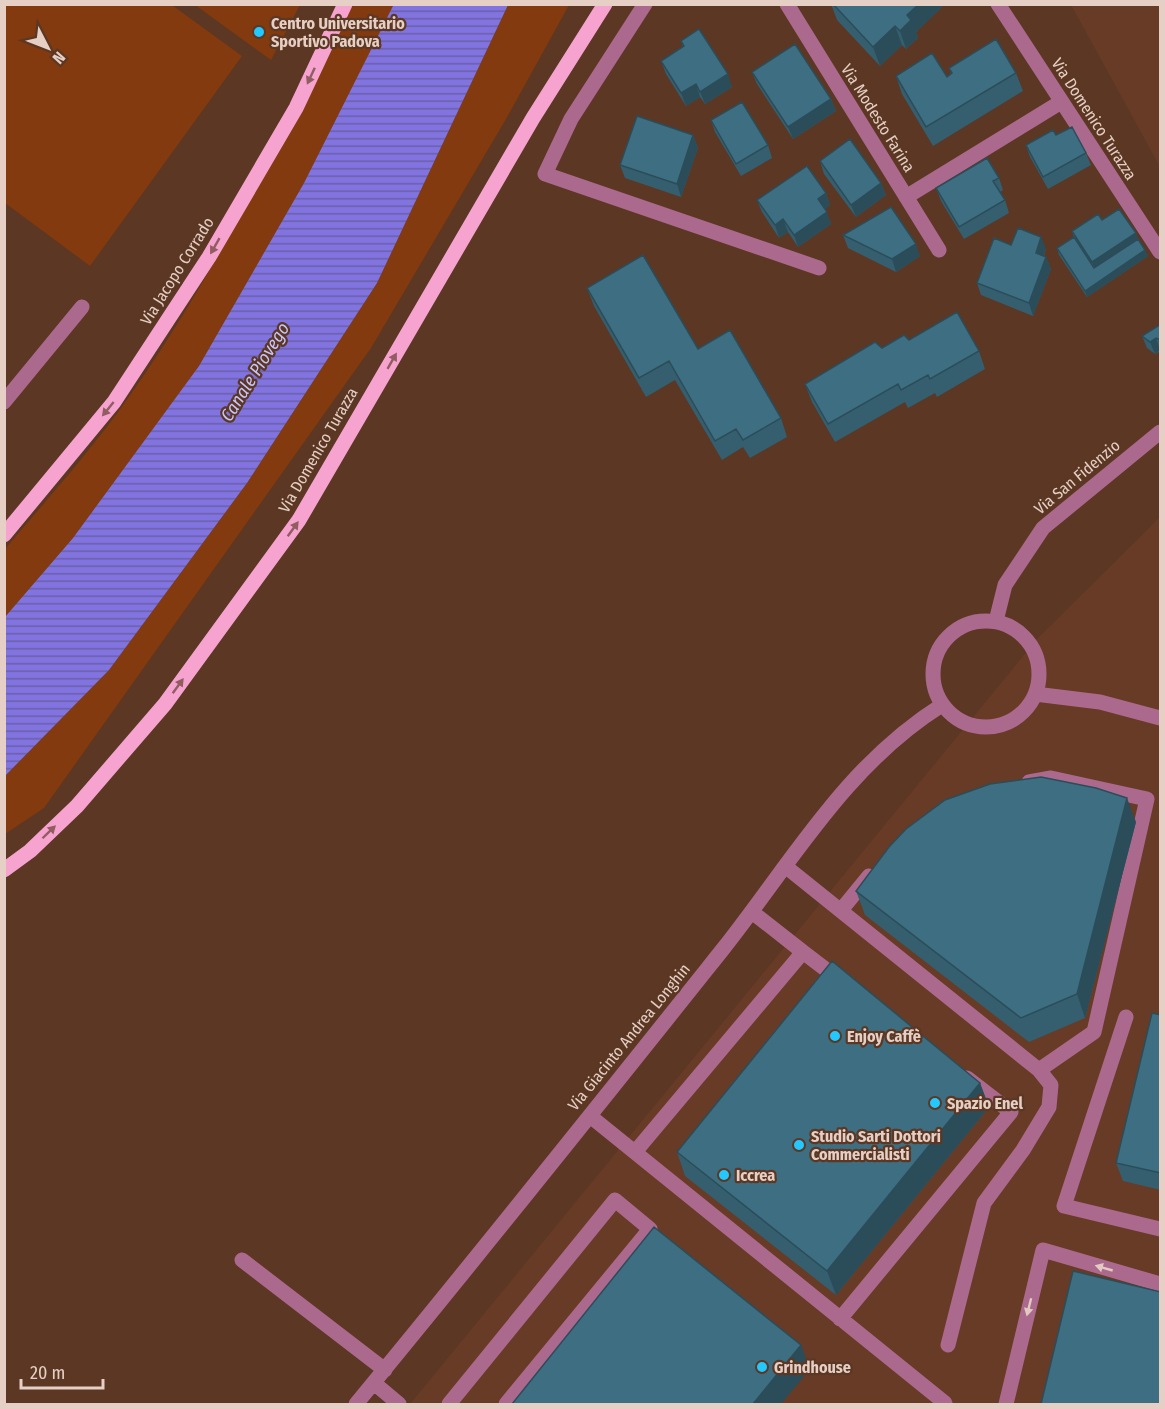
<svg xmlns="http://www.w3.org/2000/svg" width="1165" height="1409" font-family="'Fira Sans Condensed',sans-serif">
  <defs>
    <pattern id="water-rules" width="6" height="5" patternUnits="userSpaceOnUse" patternTransform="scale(1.5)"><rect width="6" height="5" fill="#8173e0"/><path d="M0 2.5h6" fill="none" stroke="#6c60a6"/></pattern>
  </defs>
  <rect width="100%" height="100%" fill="#5b3724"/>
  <path fill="#673b26" d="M1071,5H1160V167Z
    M1160,517V1404H410L1037,639Z"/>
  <path fill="#823a0e" d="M5,4L172,5L242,56L90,266L5,203Z
    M195,5H300L271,60Z
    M352,5H394L304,183L199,366L73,538L5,617V549C44,503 85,457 121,408C212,282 279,141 352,5Z
    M508,5H569L506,119L371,348L44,808L5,834V776L109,670L247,483L377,283Z"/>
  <path fill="url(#water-rules)" d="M394,4L508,5L377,283L247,483L109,670L5,776V617L73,538L199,366L304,183Z"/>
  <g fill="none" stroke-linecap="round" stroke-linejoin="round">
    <path stroke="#ac698e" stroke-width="15" d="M645,4L571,119L545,174L819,268
      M787,4L939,250
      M998,4L1160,252
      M906,197L1061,102
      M4,402L82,307
      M996,621L1005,585L1043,528L1160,432
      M933 674a53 53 0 1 1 106 0a53 53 0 1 1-106 0Z
      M1035,694L1100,702L1160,718
      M785,866L1039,1070L1094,1032L1147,799L1051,778L1029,782
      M842,909L869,876
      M752,912L803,952
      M1126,1017L1064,1206L1160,1229
      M590,1116L945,1403
      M635,1152L803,952L841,981
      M242,1260L385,1370
      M840,1319L1011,1112L967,1078
      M948,1345L984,1203L1023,1150L1049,1107L1051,1085L1039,1070
      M374,1383L399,1404
      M356,1404C480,1254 601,1102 723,949C792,862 845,766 942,705
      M449,1404L615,1200L650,1229L506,1404
      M1006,1404L1043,1250L1160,1284"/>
    <path stroke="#f6a3d0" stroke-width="15" d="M4,535L114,402L209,257L296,108L345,4
      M4,870L30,851L77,806L165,704L299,520L533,118L605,4"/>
  </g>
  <path fill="#355f6f" d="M831,4H945L916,32L918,38L906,49L902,45L880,66L837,20Z
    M681,41L732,87L705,104L700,97L686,106L666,74L661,61L683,47Z
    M949,68L1016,73L1023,91L933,146L902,94L896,76L947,77L951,74Z
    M752,72L831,99L836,111L793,139L757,84Z
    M711,120L768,145L772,158L741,176L715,132Z
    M693,135L698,148L681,197L625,178L620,165Z
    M1026,145L1086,153L1091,165L1048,189L1030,157Z
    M820,161L881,183L886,195L856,217L824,174Z
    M999,178L1003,190L1000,192L1005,200L1009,213L964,239L941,201L936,188Z
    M826,193L830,205L825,209L831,224L798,247L788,232L779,238L762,212L757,200Z
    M1102,220L1138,239L1148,256L1087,297L1059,255L1057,248L1074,238L1072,231Z
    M843,235L920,256L896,272L848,248Z
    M1011,245L1046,249L1044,256L1046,257L1051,269L1033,316L981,295L977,283Z
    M587,288L698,349L781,418L787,437L750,458L743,447L722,460L675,380L646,397L594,306Z
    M1161,324V351L1155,354L1147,348L1142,336Z
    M909,340L979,351L985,369L937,397L935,393L908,408L905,402L835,442L812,402L805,384L882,348Z
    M1136,822L1085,1018L1029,1042L865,915L856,891Z
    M1161,1015V1190L1123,1181L1116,1163Z
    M980,1083L989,1107L836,1295L685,1176L677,1152Z"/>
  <path fill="#2b4d5a" d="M919,4H945L916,32L918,38L906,49L900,31L907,15Z
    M895,26L902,45L880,66L873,47Z
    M728,74L732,87L705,104L700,92Z
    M696,84L700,97L686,106L681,93Z
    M831,99L836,111L793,139L788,127Z
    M693,135L698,148L681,197L677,184Z
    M881,183L886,195L856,217L851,205Z
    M826,193L830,205L822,211L818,199Z
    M827,212L831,224L798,247L794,235Z
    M783,219L788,232L779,238L775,225Z
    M1136,233L1140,245L1096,274L1092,262Z
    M1041,237L1046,249L1040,265L1036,253Z
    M916,244L920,256L896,272L892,259Z
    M1145,250L1148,256L1087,297L1085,291Z
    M1046,257L1051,269L1033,316L1029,303Z
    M1156,338L1160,350L1155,354L1150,342Z
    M1127,798L1136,822L1085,1018L1077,994Z
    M980,1083L989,1107L836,1295L827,1271Z
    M801,1345L810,1369L781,1404H753Z"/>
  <path fill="#3e6e81" stroke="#2b4d5a" stroke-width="1.5" d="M833,4H919L907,15L911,20L900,31L895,26L873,47Z
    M699,29L728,74L700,92L696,84L681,93L661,61L684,46L681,41Z
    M996,39L1016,73L926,127L896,76L932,53L947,77L952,73L949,68Z
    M795,44L831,99L788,127L752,72Z
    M742,102L768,145L736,164L711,120Z
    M637,116L693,135L677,184L620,165Z
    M1072,127L1086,153L1043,177L1026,145L1053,130L1056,135Z
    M850,139L881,183L851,205L820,161Z
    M987,158L999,178L993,181L1005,200L959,227L936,188Z
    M807,166L826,193L818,199L827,212L794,235L783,219L775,225L757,200Z
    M891,207L916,244L892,259L843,235Z
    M1119,209L1136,233L1092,262L1072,231L1098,214L1102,220Z
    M1018,228L1041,237L1036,253L1046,257L1029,303L977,283L994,238L1011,245Z
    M1074,237L1094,268L1138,239L1145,250L1085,291L1057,248Z
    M643,255L698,349L730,330L781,418L743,440L736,429L715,441L669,361L639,378L587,288Z
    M957,312L979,351L930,379L928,375L901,390L898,384L828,424L805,384L875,342L882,348L904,335L909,340Z
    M1161,324V340L1156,338L1150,342L1142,336Z
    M1041,777L1096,788L1127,798L1077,994L1021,1018L856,891L889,847L906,829L945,800L990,784Z
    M832,961L980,1083L827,1271L677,1152Z
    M1152,1013L1161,1015V1173L1116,1163Z
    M654,1227L801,1345L753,1404H512Z
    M1073,1271L1161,1292V1404H1041Z"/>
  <defs><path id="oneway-solid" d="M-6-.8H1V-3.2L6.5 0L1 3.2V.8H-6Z" transform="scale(1.5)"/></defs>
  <g fill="#915d60">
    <use href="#oneway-solid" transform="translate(311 76) rotate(115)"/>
    <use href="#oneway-solid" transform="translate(215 246) rotate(120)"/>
    <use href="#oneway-solid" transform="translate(392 361) rotate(-60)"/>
    <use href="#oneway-solid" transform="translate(108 409) rotate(129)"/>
    <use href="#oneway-solid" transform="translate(293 529) rotate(-54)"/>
    <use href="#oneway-solid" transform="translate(178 686) rotate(-54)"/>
    <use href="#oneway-solid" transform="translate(49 832) rotate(-44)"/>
  </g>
  <g fill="#e3cac1">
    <use href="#oneway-solid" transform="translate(1104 1268) rotate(-164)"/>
    <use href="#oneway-solid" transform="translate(1029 1307) rotate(104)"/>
  </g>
  <g fill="#23c9fe" stroke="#5b3724" stroke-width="2">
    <circle cx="259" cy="32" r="6"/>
    <circle cx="835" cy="1036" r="6"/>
    <circle cx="935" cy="1103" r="6"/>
    <circle cx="799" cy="1145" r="6"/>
    <circle cx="724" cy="1175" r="6"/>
    <circle cx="762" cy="1367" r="6"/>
  </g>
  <g text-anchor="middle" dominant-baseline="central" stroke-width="4.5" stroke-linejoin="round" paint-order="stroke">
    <g font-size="16" font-weight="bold" fill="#e6cfc4" stroke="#5b3724" text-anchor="start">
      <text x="271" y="23">Centro Universitario<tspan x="271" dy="18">Sportivo Padova</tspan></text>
      <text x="847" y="1036">Enjoy Caffè</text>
      <text x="947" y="1103">Spazio Enel</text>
      <text x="811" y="1136">Studio Sarti Dottori<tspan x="811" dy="18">Commercialisti</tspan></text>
      <text x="736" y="1175">Iccrea</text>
      <text x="774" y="1367">Grindhouse</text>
    </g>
    <g font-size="16" fill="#e6cfc4" stroke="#5b3724">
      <text transform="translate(878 118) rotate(58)">Via Modesto Farina</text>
      <text transform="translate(1094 119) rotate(57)">Via Domenico Turazza</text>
      <text transform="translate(177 271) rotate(-58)">Via Jacopo Corrado</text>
      <text transform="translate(318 450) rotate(-60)">Via Domenico Turazza</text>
      <text transform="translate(1077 477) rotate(-40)">Via San Fidenzio</text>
      <text transform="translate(629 1037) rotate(-51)">Via Giacinto Andrea Longhin</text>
    </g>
    <g font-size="18" font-style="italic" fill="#c7c5fb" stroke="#5b3724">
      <text transform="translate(255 372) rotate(-58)">Canale Piovego</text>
    </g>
  </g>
  <rect width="1165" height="1409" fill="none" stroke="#e6cfc4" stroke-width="12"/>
  <g transform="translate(48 48) rotate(132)" stroke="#5b3724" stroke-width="4.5" paint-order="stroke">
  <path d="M0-4.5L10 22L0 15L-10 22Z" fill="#e6cfc4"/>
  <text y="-9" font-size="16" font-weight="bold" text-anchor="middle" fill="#e6cfc4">N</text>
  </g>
  <path d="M21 1379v9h82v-9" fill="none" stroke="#e6cfc4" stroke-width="3"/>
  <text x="30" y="1379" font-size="18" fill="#e6cfc4" stroke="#5b3724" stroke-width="4.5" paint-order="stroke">20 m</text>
</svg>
